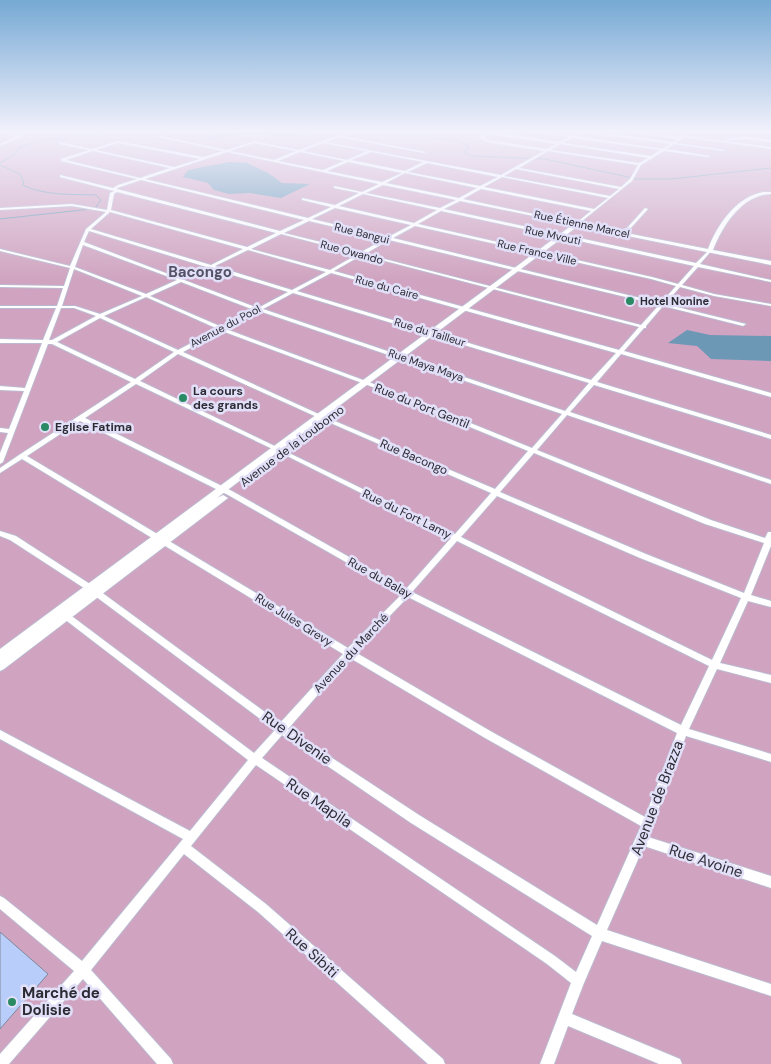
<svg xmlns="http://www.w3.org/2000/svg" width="771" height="1064" font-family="'DM Sans',sans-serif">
  <rect width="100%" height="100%" fill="#e2e0f8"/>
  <path fill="#d0a4c0" d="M0,131H771V1064H0Z"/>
  <path fill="#6c98b6" d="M207,131H314C295,142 269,133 248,134C233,134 215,142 201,137L212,136Z
    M229,162L247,163L268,173L282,183L310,184L281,198L250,193L229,194L214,190L208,183L183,177L188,170Z
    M687,330L710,335L771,336V361L711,359L697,346L668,343Z"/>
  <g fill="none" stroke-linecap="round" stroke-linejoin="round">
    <path stroke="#6c98b6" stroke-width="1" d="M392,131L459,141L469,146L464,153L472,156L545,159L637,179H671L771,168
      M0,163L14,155L19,147L39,141L119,131
      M0,165L20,174L24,183L22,185C46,196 71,194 96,195L101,200L96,207L91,209L0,219"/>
  </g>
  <path fill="#b8cdf9" stroke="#7e889c" d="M0,932L48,974L0,1029Z"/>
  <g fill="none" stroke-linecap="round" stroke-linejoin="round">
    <g stroke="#bbb9d0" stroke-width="2">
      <path id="minor" d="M5,131H8L21,137L0,146V144L16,137Z
        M349,131H353L342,136L426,152L424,153L339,137L326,142L501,175L544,151L486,142L479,137L484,133L475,131H487L559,142L569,137L531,131L572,136L580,131H589L673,142L678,139L627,131H635L679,137L685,131H688L684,136L771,147V149L683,137L676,143L725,150L723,151L674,144L666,149L710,156L708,157L664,151L641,165L632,181L577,225L460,201L444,209L696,263L710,249L712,250L700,264L771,280V282L698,267L682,285L714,294L771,304V306L714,296L680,287L665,304L746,324L743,326L663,306L646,326V328H644L624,351L771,393V397L621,354L597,382L771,435V439L594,385L570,412L771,480V484L567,415L537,450L711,520L765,538L768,532H771V546L751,595L771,601V607L748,601L720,663L771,675V683L717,669L689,729L771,754V762L686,736L648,837L771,876V888L644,846L607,930L771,984V996L602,941L584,983L572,1014L680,1059L682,1064H659L568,1026L554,1064H540L571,983L547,964L256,765L191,846L266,904L443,1059L445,1064H428L258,912L184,854L91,970L171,1059L173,1064H157L83,979L9,1064H0V1054L74,971L0,909V896L4,898L82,961L183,839L0,739V730L190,831L248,760L63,618L62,616L63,614H69L254,753L275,730L87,590L10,540L0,536V531L16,536L93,586L280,723L343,654L22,459L0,473V468L19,455L131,382L52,344H48L3,462L0,464V453L8,433L0,432V428L9,429L24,391L0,390V386L25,388L42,343H0V339L43,340L56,308H0V306H57L63,288L0,287V285L64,286L70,268L0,251V249L70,266L86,229L106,212L72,206L0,210V208L72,204L107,210L110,193L114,191L60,177V175L113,188L118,185L137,179L61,161V159L89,150L59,144L60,142L92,149L118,141L203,157L223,151L158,137L160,136L227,150L254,141L299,150ZM583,132L670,144L663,149L575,136ZM487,134L556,144L547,149L488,140L483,137ZM572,138L660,150L651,156L563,143ZM118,143L200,159L174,167L96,150ZM254,143L296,151L274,160L230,151ZM323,143L367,151L347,160L303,151ZM560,144L648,158L639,163L551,150ZM93,151L170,168L140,178L66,160ZM548,151L638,165L630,179L621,187L519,168ZM227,152L379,184L362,192L334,186V188L359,193L335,205L302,198V200L331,207L308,218L145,179ZM300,152L344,161L323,170L278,161ZM371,152L423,162L405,171L351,160ZM348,162L402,173L382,182L327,171ZM427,163L498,177L480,186L408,172ZM516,169L619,189L610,196L504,176ZM405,173L477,188L459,198L386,183ZM502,177L608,198L594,209L484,187ZM141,180L304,220L280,231L117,189V188ZM383,185L456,200L440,208L366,193ZM481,189L591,211L576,223L463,199ZM117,192L276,233L247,247L111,210L114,194ZM363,194L437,210L414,223L339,206ZM335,208L411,225L388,237L312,219ZM441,211L694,266L678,284L652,277L418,224ZM110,212L243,249L211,265L91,229ZM309,221L385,239L361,252L284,233ZM415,226L651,279L676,286L661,303L393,238ZM89,231L288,292L258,308L84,242ZM281,234L358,254L330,270L251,249ZM389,240L659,305L641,325L365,254ZM83,245L177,280L146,294L75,267ZM248,250L326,272L292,290L215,266ZM362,255L639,327L619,350L334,271ZM74,269L142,296L100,314L75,306H62ZM331,273L616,353L591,380L297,291ZM181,282L254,310L222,327L150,296ZM293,293L589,383L565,411L263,309ZM146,297L218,329L178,350L104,316ZM61,308H74L96,316L52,340H49ZM259,311L562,414L532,448L374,384L226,329ZM100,318L174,352L135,379L57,342ZM222,331L370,386L528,451L495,489L323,416L183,352ZM178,354L319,418L491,493L455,534L285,451L140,381ZM136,384L281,453L451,538L406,589L232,491L85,418ZM80,421L228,495L402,594L348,648L27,456ZM534,453L705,524L764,543L744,593L646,554L500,492ZM497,496L640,558L741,598L712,660L461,537ZM457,541L709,666L681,725L412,592ZM408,597L677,733L645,817L492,732L355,652ZM350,658L485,738L641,826L597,925L419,815L288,729ZM282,735L411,823L592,936L576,972L555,956L262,758Z
        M745,137L771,140V142L745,139L728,140L726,139Z
        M645,208L648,209L629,230L618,233V231L627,228Z"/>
    </g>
    <g stroke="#bbb9d0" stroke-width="2">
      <path id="tertiary" d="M763,192H771V194C742,195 723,225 713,250L771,261V265L578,226L217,498L223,495L228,498L4,669L0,671V649L575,223L708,249C717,225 736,197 763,192Z"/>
    </g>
    <use href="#minor" fill="#fff" fill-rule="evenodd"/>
    <use href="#tertiary" fill="#fff" fill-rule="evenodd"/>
  </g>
  <linearGradient id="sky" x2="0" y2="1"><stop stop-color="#76a9d4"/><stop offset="0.47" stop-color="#f2f1fc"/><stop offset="1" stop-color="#f2f1fc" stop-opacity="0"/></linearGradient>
  <rect width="771" height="280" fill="url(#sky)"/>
  <g fill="#298a63" stroke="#e2e0f8" stroke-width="2">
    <circle cx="630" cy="301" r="5"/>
    <circle cx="183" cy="398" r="5"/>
    <circle cx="45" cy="427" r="5"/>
    <circle cx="12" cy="1002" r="5"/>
  </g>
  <g text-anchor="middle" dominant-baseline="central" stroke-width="5" stroke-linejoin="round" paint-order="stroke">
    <g font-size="11" fill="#2c2b34" stroke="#e2e0f8">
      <text transform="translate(582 224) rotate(12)">Rue Étienne Marcel</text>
      <text transform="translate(362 233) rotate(14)">Rue Bangui</text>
      <text transform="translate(553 235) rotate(12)">Rue Mvouti</text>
      <text transform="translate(352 252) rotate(15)">Rue Owando</text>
      <text transform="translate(537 252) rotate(13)">Rue France Ville</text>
      <text transform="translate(387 287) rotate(15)">Rue du Caire</text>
      <text transform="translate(225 326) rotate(-28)">Avenue du Pool</text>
      <text transform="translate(430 332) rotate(17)">Rue du Tailleur</text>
      <text transform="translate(426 365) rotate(19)">Rue Maya Maya</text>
    </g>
    <g font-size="11" font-weight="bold" fill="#2c2b34" stroke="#e2e0f8" text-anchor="start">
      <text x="640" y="301">Hotel Nonine</text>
    </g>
    <g font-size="12" font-weight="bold" fill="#2c2b34" stroke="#e2e0f8" text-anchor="start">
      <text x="193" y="391">La cours<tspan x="193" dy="14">des grands</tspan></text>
      <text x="55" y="427">Eglise Fatima</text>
    </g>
    <g font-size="12" fill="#2c2b34" stroke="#e2e0f8">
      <text transform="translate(422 406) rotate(22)">Rue du Port Gentil</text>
      <text transform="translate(292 446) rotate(-37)">Avenue de la Loubomo</text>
      <text transform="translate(414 457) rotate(23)">Rue Bacongo</text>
      <text transform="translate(407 514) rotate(26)">Rue du Fort Lamy</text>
      <text transform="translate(380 578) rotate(29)">Rue du Balay</text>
      <text transform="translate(294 620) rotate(32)">Rue Jules Grevy</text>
      <text transform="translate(351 653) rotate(-47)">Avenue du Marché</text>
    </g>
    <g font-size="15" font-weight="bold" fill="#545266" stroke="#e2e0f8">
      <text x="200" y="272">Bacongo</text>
    </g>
    <g font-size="15" fill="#2c2b34" stroke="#e2e0f8">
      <text transform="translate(297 738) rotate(35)">Rue Divenie</text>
      <text transform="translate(657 798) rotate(-69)">Avenue de Brazza</text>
      <text transform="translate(319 803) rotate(34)">Rue Mapila</text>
      <text transform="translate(706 861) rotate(18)">Rue Avoine</text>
      <text transform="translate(312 953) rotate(42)">Rue Sibiti</text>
    </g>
    <g font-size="15" font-weight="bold" fill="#2c2b34" stroke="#e2e0f8" text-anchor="start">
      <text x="22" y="993">Marché de<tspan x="22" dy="17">Dolisie</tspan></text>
    </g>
  </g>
</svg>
